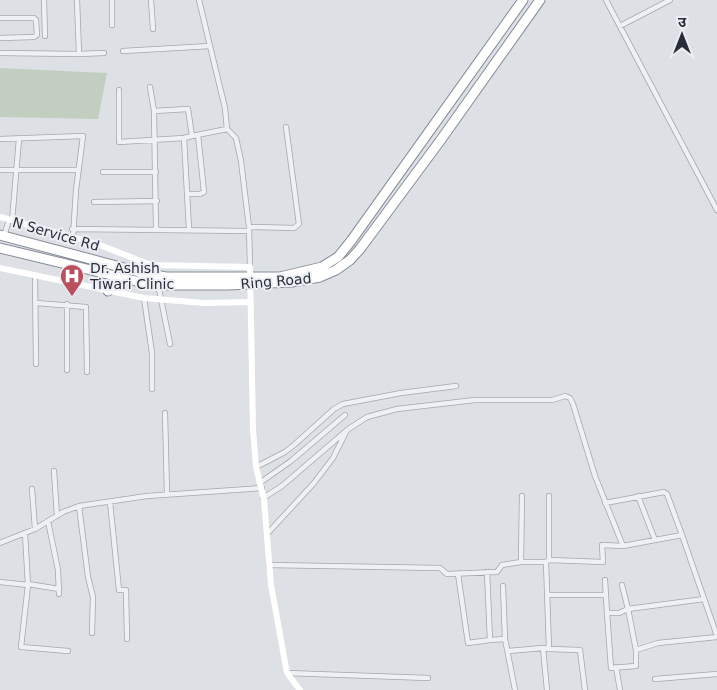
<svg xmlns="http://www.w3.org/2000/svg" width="717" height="690" font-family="'DejaVu Sans','Noto Sans Devanagari',sans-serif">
  <rect width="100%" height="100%" fill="#dde0e5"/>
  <path fill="#c2cebf" d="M0,68L107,73L98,119L0,117Z"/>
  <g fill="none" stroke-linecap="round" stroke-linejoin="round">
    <g stroke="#a3a7ae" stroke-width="6">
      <path id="street" d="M44,0L45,36
        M112,0V25
        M151,0L153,29
        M606,0L717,210
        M0,18H34L36,20L37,35L34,37L0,38
        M620,26L670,0
        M210,46L225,108L227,129L236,138L241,161L249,227L250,267
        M123,51L210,46L199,0
        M0,53L79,54L77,0
        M79,54L104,53
        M150,87L154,111
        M119,90V142L184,138
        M0,139L83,136L76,190L73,237
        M0,170H79
        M103,172H156
        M187,194H200L204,192L198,135
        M94,202L157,201
        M12,221L19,139
        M249,227L294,228L299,224L286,127
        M72,229L249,231
        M156,229L154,111L188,109L192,136L227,129
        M189,229L184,138L192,136
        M4,236L9,220
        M35,276L36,364
        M158,284L170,344
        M144,298L152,353V389
        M36,303L86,307L87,372
        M67,370V304
        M165,413L167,494
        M256,467L285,452L294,445L334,409L343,404L401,393L456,386
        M54,471L57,516
        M261,482L291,461L345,415
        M32,489L35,529
        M522,496L521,562H546L549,560L603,562L602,545L623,546
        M549,496V560
        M638,496L655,540
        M263,498L282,486L346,431
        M110,502L119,590H126L127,639
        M605,503L664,492L667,494L682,535
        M79,506L88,577L93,597L92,633
        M48,521L58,570L59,594
        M267,534L314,483L333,458L347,430L367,417L397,409L475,400H552L565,396L570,398L573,404L595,476L623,546L682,535L717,636
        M0,543L35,529L63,512L79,506L147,496L262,488
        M546,562L549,649L543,648L547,690
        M269,565L440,568L447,574L497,572L502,565L521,562
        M487,572L490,640L505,639
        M458,574L468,643L490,640
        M605,580L607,613
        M0,582L28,585L25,533
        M28,584L59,589
        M28,585L21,647L68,651
        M622,585L628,609L619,613H607L611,668L636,666V650L658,643L717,637
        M503,586L505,639L515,690
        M547,595H606
        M549,649L580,650L585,690
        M636,650L628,609L704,599
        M508,651L543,648
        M616,667L620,690
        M287,673L428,678
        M655,679L717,674"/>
    </g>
    <g stroke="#868d99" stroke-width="11">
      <path id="highway" d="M0,235L139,272L166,277H280L322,267L338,257L351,241L523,0
        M0,248L136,281L165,285H227L292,282L320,277L336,270L350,260L360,249L440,141L540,0
        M108,291L117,277"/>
    </g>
    <use href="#street" stroke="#eff0f4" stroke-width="4.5"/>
    <path stroke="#fff" stroke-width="6" d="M0,217L97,244L151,265L250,267L253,429L256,467L264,500L271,585L287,673L300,690
      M0,268L144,298L204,303L251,302"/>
    <use href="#highway" stroke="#fff" stroke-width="9"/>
  </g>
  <defs>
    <g id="hospital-pin" transform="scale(1.25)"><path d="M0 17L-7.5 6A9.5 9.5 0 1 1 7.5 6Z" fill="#bc4f5e" stroke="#eceef3"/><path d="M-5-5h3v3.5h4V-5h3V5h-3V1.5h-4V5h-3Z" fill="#fff"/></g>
  </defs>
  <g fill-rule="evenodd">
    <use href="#hospital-pin" x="72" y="276"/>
  </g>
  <g text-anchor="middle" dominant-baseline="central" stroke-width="4" stroke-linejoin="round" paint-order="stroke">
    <g font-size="14" fill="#282e39" stroke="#eceef3">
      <text transform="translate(56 234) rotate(16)">N Service Rd</text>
      <text transform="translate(276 281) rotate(-5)">Ring Road</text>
    </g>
    <g font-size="14" fill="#282e39" stroke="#eceef3" text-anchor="start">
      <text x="90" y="268">Dr. Ashish<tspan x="90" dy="16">Tiwari Clinic</tspan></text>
    </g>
  </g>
  <g transform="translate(682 35)" stroke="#eceef3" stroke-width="4" paint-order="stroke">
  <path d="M0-4L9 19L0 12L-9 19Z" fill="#282e39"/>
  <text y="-8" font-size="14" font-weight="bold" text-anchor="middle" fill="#282e39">उ</text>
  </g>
</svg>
